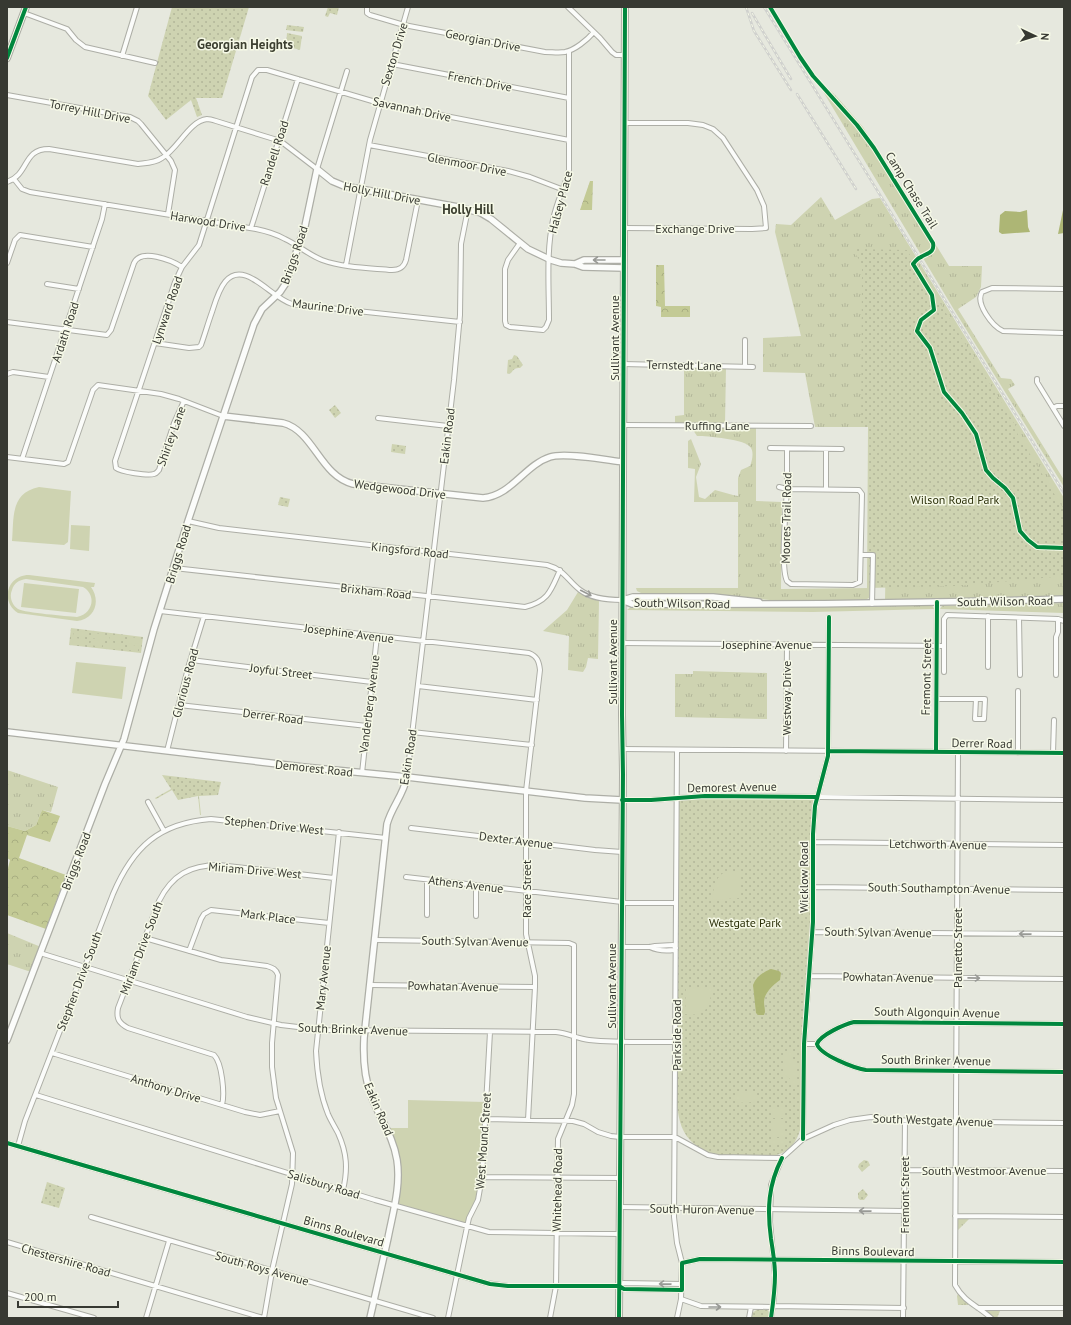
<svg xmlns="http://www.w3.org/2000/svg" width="1071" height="1325" font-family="'PT Sans',sans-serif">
  <defs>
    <pattern id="grass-tufts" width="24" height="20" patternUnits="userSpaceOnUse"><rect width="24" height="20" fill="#ced3b1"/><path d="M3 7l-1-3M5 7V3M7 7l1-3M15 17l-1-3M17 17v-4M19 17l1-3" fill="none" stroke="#b2b699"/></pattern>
    <pattern id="forest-crowns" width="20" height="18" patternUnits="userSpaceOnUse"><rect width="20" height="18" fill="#c3ca95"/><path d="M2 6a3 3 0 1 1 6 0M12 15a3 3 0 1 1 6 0" fill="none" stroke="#a8ae81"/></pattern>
    <pattern id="park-dots" width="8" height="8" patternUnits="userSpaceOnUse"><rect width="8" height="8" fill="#ced3b1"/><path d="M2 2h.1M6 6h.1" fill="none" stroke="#b2b699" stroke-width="1.8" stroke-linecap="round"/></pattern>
  </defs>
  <rect width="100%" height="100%" fill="#e6e8de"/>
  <path fill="url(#grass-tufts)" d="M812,73L837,97L863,127L949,266H982L981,287L976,297L958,309L1001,378L1011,379L1015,385L1008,389L1064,480V487L956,313Z
    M821,197L835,220L872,199L880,198L1064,498V597L885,600L886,553L873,427H815L805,373L763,372V338L801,336L775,232L776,224L791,225Z
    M684,367H726L725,424H675V416L684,415Z
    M691,427H756V501L782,502L781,589L870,588L869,598L865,600L847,601H779L714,594H643L637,591L636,588H738V502H694L695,469L688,468V441L691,439L701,464L696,477L699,497L705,499L715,490L733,495L738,496V478L741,470L750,466C752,461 754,453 751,448C747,439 706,436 697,436Z
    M578,592L588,598L599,600L598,659L588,658L586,667L583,672L568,670L569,636L543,631L567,610Z
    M1064,603V613L940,609L942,606Z
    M932,605L934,609L813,612L627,610L632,606L839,607Z
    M693,671L767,673V719L675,717V674H693Z
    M7,770L58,787L51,812L42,810L36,825L25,831L7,826Z
    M7,933L41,947L31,972L7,964Z
    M958,1218L969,1219L958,1230L957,1229Z
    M958,1294L967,1303L968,1305H958L957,1296Z
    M988,1310H999L1000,1311L997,1318H994L988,1312Z"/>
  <path fill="url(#forest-crowns)" d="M590,181H593L592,210H580Z
    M656,265H664L665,306H690V317H661V307L656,306Z
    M42,810L60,816L50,842L27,835L19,858L66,875L46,929L7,915V872L10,860L7,858V826L25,831L36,825Z"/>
  <path fill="url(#park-dots)" d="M172,7H249L222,98H196L202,115L197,117L191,100L166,120L148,96Z
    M328,7H339L337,15L330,13L328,17L325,16Z
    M287,25L304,27L303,32L286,30Z
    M287,33L302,36L300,50L286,46Z
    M853,249L907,250L1017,428H1014L1064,510V576L957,586L867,588L868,427H861L862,265Z
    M514,355L517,356L523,365L520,368C515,368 514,369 511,373L508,374L507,373L508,360L512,359Z
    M335,405L341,413L335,418L329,410Z
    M392,444L406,446L405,454L391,452Z
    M280,497L290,499L288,507L278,505Z
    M71,628L143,637L141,653L69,645Z
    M162,775L221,782L218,795L199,796L201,815H200L198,796L178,800L172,790L156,799L155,798L171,789Z
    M726,798L812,799L814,802L811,922L803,1040L801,1126C799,1137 793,1148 782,1153C771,1159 726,1157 713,1154C706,1152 699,1149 694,1144C682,1134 679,1121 677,1106L679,802L681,799Z
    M864,1160L868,1161L870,1165L862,1172L858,1167L859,1164Z
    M47,1182L65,1188L59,1208L41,1203Z
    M863,1189L868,1195L864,1200H860L858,1198V1193Z
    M758,1309L768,1310L770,1314V1318H751L752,1313Z"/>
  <path fill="#ced3b1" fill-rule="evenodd" d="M39,487L71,491L68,542L64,545L12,541C14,518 10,493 39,487Z
    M71,525L90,526L89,551L70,549Z
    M29,575L95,583L94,587H91C101,601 95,619 77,621L18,613C0,602 7,575 29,575ZM26,579L83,587C97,595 93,614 77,617C66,616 26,613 18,609C12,605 9,597 12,590C14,583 19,580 26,579Z
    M24,583L79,589L76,613L21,607Z
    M74,631L86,632L85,637L73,636Z
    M92,633L104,634L103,640L91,638Z
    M110,635L122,636L121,642L109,640Z
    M128,637L140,638L139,644L128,643Z
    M73,638L85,639L84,645L72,643Z
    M91,640L103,641L102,647L90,645Z
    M109,642L121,644L120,649L109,648Z
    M127,644L139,646L138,651L127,650Z
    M76,662L126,667L122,699L72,693Z
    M727,871L739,872V898L713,900C713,888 715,876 727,871Z
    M712,987C710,1007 707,1017 685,1014L686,988Z
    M785,1052L793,1053V1060L797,1062V1084H790V1079L785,1075Z
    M755,1092V1102L736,1103L735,1093Z
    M408,1100L485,1102L479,1184L477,1197L465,1223L399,1204L396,1145L390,1128H408Z
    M773,1107H785V1112H773Z
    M773,1113H785V1118H773Z
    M773,1119H785V1125H773Z
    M773,1125H785V1131H773Z
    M773,1132H785V1137H773Z
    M773,1138H785L784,1143H773Z"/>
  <path fill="#adb675" d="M1027,210L1028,227L1030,232L1002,234L999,232L1000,215L1005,211L1020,212Z
    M1063,210H1064V233L1058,234Z
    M771,969L779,971L781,973L780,980C773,985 764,993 764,1002C764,1005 765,1009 765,1012L764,1015H758L756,1013L753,985C756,977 763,972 771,969Z"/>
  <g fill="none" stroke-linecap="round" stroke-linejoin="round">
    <g stroke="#adaea6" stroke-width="6">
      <path id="street" d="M367,7V13L370,15L404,25L545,52C552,52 559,53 565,52C575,50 587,40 594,32
        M568,7L600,38L612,52L616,55H625
        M24,13L67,29L76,40L85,47L155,63
        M122,56L137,7
        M392,64L569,98
        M7,95L130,117L138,121L141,124L171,161L175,170L168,214
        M369,145L508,171L530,177L564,190
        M14,179L22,189L30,192L256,229C266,231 276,234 285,239C298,245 309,255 322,260C344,268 370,268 392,270C400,270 404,267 406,260L418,200
        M7,182C30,174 22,149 49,149L138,164C146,163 155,163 162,158C178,149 189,121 207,119C209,119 213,120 216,121L274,139L283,143L317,169L347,71
        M251,228L298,79
        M624,228L752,229L766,228L764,206L757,190L723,138L713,129L703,125L688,123H625
        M520,243L508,260L505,269V321L506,325L510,327L543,330L546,327L549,320C549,287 546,252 553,220C556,203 565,187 569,170V51
        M7,263L15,240L20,235L93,247
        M346,265L370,140L408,7
        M47,284L79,289
        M1064,289L992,288L982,292C975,303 992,326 1003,331L1064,333
        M7,322L107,335L111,330L134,263C141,248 171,260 182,267
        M745,340V367
        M155,343L189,348L199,347L201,345C205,334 208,323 212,312C218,293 226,263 253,279C266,286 279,300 292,304L460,322
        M623,364L753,367
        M7,374L13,372L49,377
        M1037,379V382L1064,426
        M184,401L174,423L159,470C157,472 157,473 154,474C148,476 121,472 116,468L115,461L175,282L182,267L199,245L252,77L258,70H267L379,103L569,140
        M1053,408L1057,406H1064
        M378,418L448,426
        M623,425L811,426
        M770,448L842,449
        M7,457L64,464L68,462L93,390L98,385L161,394L179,399L223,416
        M22,459L102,219L105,204
        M779,487L787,489L859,490L862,494L860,582L853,585L791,584L787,581C780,567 786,508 787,489C787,475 787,462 787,449
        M826,489V449
        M188,521L219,528L547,565C565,570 567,580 580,590C592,599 608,600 622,600
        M861,555H873L872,604
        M174,568L525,607C549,601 551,590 560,570
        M160,611L529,653C537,656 539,661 540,670L526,791V934L535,976V987L528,1120
        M1019,618L1020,675
        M622,643L944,646
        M191,660L372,682
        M988,667V616
        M944,672V619L947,615L1058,619L1064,621
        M1056,675V637L1058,632V619
        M418,686L537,700
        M936,699H985L984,719H975L976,699
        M179,705L367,726
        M412,732L532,745
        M622,749L1064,753
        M167,751L188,668L204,616
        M786,751L787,644
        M936,752L937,602
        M958,752L955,1285C965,1303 977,1305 991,1318
        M1018,753V691
        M1053,753L1054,720
        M362,773L377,636
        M407,777L454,380L460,315L461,244L468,209
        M622,800H651L705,796H750L1064,800
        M148,802L164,831
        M411,828L595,850L622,852
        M339,832L316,1051C317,1073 320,1094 328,1114C331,1121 335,1127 338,1133C347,1153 348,1169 343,1190
        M813,842L1064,845
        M406,877L622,902
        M813,887L1064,890
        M622,903H676
        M427,915V880
        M476,916V886
        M812,932L1064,934
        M145,938L221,960L267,966C273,968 276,969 278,975L272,1043V1067L276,1098L293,1153L292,1184L273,1266L264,1318
        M375,940L569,943L574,945V1094L572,1105L558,1139L556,1286L550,1318
        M622,947H650L655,946L673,945L676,948
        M650,947C658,951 666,951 674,950L676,948
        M189,951L201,919L204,914L211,910L329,923
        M40,953L247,1017L281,1025L323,1030L556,1032C568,1033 578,1039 589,1040C618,1043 647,1042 676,1042
        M809,976L1064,979
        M370,985L535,987
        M804,1044H817
        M817,1044C820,1055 854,1068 866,1070L1064,1072
        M817,1044C820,1035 845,1024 854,1022L1064,1024
        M52,1053L245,1112L260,1115L280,1111
        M36,1095L375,1200L489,1232L619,1234
        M222,1105C225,1094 222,1063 214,1055L128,1028C119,1023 116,1019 118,1008L159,901C172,875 190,865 219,865L334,878
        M485,1119L573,1121L584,1124L598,1132L611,1136L620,1137H675L708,1155L718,1157L782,1158
        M803,1139L804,1044L813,922V834L815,806L828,756L829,617
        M7,1143L486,1283L508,1286H619L624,1289L682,1290
        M18,1146L25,1121L113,894C133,847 159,823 211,819L386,838
        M904,1170L1064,1171
        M482,1177L620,1178
        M620,1207L904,1211
        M955,1216L1064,1217
        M91,1217L433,1318
        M7,1242L263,1318
        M682,1263L700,1259L1064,1262
        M619,1286L623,1283L682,1284
        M7,1293L94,1318
        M681,1299L701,1306L773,1307
        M773,1306L904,1308
        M978,1308H1064
        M146,1318L169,1241
        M448,1318L467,1227L469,1218L478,1200L482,1177L490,1032
        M677,1318L681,1299L682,1263L677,1243L674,1217L677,750
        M749,1318L751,1307
        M771,1318L774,1298L775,1275L770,1222L771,1185L782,1158L803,1139L834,1125L850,1120L871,1117L910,1121L1064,1123
        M903,1318L905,1121"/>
    </g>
    <g stroke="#adaea6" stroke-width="8">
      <path id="secondary" d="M7,58L26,7
        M575,264L584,260H624
        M223,416L283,423C314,431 320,476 353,484L483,498C511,496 525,465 550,457C565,452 606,460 623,462
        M622,600L632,604C776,605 920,603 1064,599
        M623,600L633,597H713L759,602
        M7,732L304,767L407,777L585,798L622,800
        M7,1040L105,784L124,739L154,629L188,521L254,324L262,309L280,292L286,283L305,226L317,169L332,181L344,186L458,207L481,213L491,219L528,249L551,260L561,263L575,264L583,267L624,268
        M370,1318C376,1291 382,1264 388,1238C393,1212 401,1186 397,1160C393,1135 379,1118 371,1095C364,1077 363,1058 364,1038L387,824C392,806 403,796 407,777
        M619,1318L623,774L622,715L625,7"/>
    </g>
    <use href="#street" stroke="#fbfcfa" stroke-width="4"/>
    <use href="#secondary" stroke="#fbfcfa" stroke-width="5.5"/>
    <g stroke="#d0d1ce" stroke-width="2.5">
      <path id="rail" d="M746,7L754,31L791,90
        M764,7L1064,493
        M752,13L791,79
        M797,94L856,189"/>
    </g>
    <use href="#rail" stroke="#f6f9e7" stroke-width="1" stroke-dasharray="3" stroke-linecap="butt"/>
    <g stroke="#f6f9e7" stroke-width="6">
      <path id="cycleway" d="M770,7L800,57L813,76L857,125L874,148L933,243C935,253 927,253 921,257C917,258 916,261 913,264L932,295L934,310L921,320L917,331L930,348L944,392L962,413L976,434L986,470L993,478L1005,488L1013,498L1020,531L1028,540L1037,547L1064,548
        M7,58L26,7
        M828,751L1064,753
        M936,752L937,602
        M622,800H651L705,796L817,797
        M817,1044C820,1055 854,1068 866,1070L1064,1072
        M817,1044C820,1035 845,1024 854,1022L1064,1024
        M803,1139L804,1044L813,922V834L815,806L828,756L829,617
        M7,1143L490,1284L508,1286H619L624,1289L682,1290V1263L700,1259L1064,1262
        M619,1318L623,774L622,715L625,7
        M771,1318C773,1304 775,1290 775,1275C775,1263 773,1251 771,1239C767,1210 768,1185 782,1158"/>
    </g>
    <use href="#cycleway" stroke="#00873e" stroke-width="4"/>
  </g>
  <defs><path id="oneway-shaft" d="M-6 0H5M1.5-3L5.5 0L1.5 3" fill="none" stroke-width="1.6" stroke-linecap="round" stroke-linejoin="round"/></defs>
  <g stroke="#999a96">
    <use href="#oneway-shaft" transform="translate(599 260) rotate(-180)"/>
    <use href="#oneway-shaft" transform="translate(586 593) rotate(27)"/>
    <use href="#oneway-shaft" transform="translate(1025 934) rotate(-179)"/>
    <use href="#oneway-shaft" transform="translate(974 978) rotate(1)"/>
    <use href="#oneway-shaft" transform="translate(865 1211) rotate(-179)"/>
    <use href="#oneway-shaft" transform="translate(665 1284) rotate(-179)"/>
    <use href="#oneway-shaft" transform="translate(715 1307)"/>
  </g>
  <g text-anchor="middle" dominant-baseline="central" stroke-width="3" stroke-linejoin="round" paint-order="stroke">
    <g font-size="12" fill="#373932" stroke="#f6f9e7">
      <text transform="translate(483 40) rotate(11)">Georgian Drive</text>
      <text transform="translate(394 54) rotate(-73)">Sexton Drive</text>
      <text transform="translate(480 81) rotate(11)">French Drive</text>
      <text transform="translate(412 109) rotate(12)">Savannah Drive</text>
      <text transform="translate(90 111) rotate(11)">Torrey Hill Drive</text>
      <text transform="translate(274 153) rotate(-72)">Randell Road</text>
      <text transform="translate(467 164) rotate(11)">Glenmoor Drive</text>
      <text transform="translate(912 190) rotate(58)">Camp Chase Trail</text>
      <text transform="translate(382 193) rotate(11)">Holly Hill Drive</text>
      <text transform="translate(560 202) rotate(-75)">Halsey Place</text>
      <text transform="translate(208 221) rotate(9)">Harwood Drive</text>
      <text x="695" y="228">Exchange Drive</text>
      <text transform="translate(294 255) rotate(-71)">Briggs Road</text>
      <text transform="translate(328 307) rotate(7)">Maurine Drive</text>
      <text transform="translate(167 310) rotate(-71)">Lynward Road</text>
      <text transform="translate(65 332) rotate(-72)">Ardath Road</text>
      <text transform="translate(614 338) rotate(-90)">Sullivant Avenue</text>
      <text transform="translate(684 365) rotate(1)">Ternstedt Lane</text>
      <text x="717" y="425">Ruffing Lane</text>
      <text transform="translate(171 436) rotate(-70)">Shirley Lane</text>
      <text transform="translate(447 436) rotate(-83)">Eakin Road</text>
      <text transform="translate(400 489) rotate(7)">Wedgewood Drive</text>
      <text transform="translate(786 518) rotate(-89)">Moores Trail Road</text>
      <text transform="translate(410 550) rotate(6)">Kingsford Road</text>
      <text transform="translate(178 554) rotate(-73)">Briggs Road</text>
      <text transform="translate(376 591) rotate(6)">Brixham Road</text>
      <text transform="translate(1005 601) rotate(-1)">South Wilson Road</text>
      <text transform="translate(682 603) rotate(1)">South Wilson Road</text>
      <text transform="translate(349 633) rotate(7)">Josephine Avenue</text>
      <text x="767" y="644">Josephine Avenue</text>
      <text transform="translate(612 662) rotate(-90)">Sullivant Avenue</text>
      <text transform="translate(281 671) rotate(7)">Joyful Street</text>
      <text transform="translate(926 677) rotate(-89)">Fremont Street</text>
      <text transform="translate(185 683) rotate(-75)">Glorious Road</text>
      <text transform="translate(786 698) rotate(-90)">Westway Drive</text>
      <text transform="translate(369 704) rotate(-83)">Vanderberg Avenue</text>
      <text transform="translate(273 716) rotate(7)">Derrer Road</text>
      <text transform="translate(982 743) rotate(1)">Derrer Road</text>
      <text transform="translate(408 757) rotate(-81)">Eakin Road</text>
      <text transform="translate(314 768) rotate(6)">Demorest Road</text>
      <text transform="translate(732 787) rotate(-1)">Demorest Avenue</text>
      <text transform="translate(274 825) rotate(6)">Stephen Drive West</text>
      <text transform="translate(516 840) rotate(7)">Dexter Avenue</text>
      <text transform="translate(938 844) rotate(1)">Letchworth Avenue</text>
      <text transform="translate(76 861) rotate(-69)">Briggs Road</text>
      <text transform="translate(255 870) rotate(5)">Miriam Drive West</text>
      <text transform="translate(803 877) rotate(-90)">Wicklow Road</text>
      <text transform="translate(466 884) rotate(7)">Athens Avenue</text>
      <text transform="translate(939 888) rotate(1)">South Southampton Avenue</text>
      <text transform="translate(526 889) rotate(-90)">Race Street</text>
      <text transform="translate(268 916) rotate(7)">Mark Place</text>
      <text transform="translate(878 932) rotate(1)">South Sylvan Avenue</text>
      <text transform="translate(475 941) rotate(1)">South Sylvan Avenue</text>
      <text transform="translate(141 948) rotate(-69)">Miriam Drive South</text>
      <text transform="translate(957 948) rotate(-90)">Palmetto Street</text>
      <text transform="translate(888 977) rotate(1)">Powhatan Avenue</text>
      <text transform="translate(323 978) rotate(-84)">Mary Avenue</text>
      <text transform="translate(79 981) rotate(-69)">Stephen Drive South</text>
      <text transform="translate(453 986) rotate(1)">Powhatan Avenue</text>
      <text transform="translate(611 986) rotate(-90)">Sullivant Avenue</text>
      <text transform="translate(937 1012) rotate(1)">South Algonquin Avenue</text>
      <text transform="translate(353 1029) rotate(2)">South Brinker Avenue</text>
      <text transform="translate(676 1035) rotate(-90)">Parkside Road</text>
      <text transform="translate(936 1060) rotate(1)">South Brinker Avenue</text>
      <text transform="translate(166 1088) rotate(17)">Anthony Drive</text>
      <text transform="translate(379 1109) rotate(67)">Eakin Road</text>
      <text transform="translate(933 1120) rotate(2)">South Westgate Avenue</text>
      <text transform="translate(483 1141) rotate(-86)">West Mound Street</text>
      <text x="984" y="1170">South Westmoor Avenue</text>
      <text transform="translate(324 1184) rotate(17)">Salisbury Road</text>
      <text transform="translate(557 1190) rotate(-89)">Whitehead Road</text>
      <text transform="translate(904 1195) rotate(-90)">Fremont Street</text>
      <text transform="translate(702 1209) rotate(1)">South Huron Avenue</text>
      <text transform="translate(344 1231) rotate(16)">Binns Boulevard</text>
      <text transform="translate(873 1251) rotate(1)">Binns Boulevard</text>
      <text transform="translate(66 1260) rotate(16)">Chestershire Road</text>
      <text transform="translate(262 1268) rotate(16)">South Roys Avenue</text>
    </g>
    <g font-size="12" fill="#2c310a" stroke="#f6f9e7">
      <text x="955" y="499">Wilson Road Park</text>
      <text x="745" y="922">Westgate Park</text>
    </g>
    <g font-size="13" font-weight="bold" fill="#3c3f30" stroke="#f6f9e7">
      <text x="245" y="44">Georgian Heights</text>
      <text x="468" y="209">Holly Hill</text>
    </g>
  </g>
  <rect width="1071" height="1325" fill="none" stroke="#373932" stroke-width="16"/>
  <g transform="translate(1035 36) rotate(94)" stroke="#f6f9e7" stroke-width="3" paint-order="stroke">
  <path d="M0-3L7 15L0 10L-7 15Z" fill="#373932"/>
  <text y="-6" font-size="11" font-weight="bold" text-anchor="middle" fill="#373932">N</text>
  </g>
  <path d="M18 1301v6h100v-6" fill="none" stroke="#373932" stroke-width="2"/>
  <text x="24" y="1301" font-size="12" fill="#373932" stroke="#f6f9e7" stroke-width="3" paint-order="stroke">200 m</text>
</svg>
